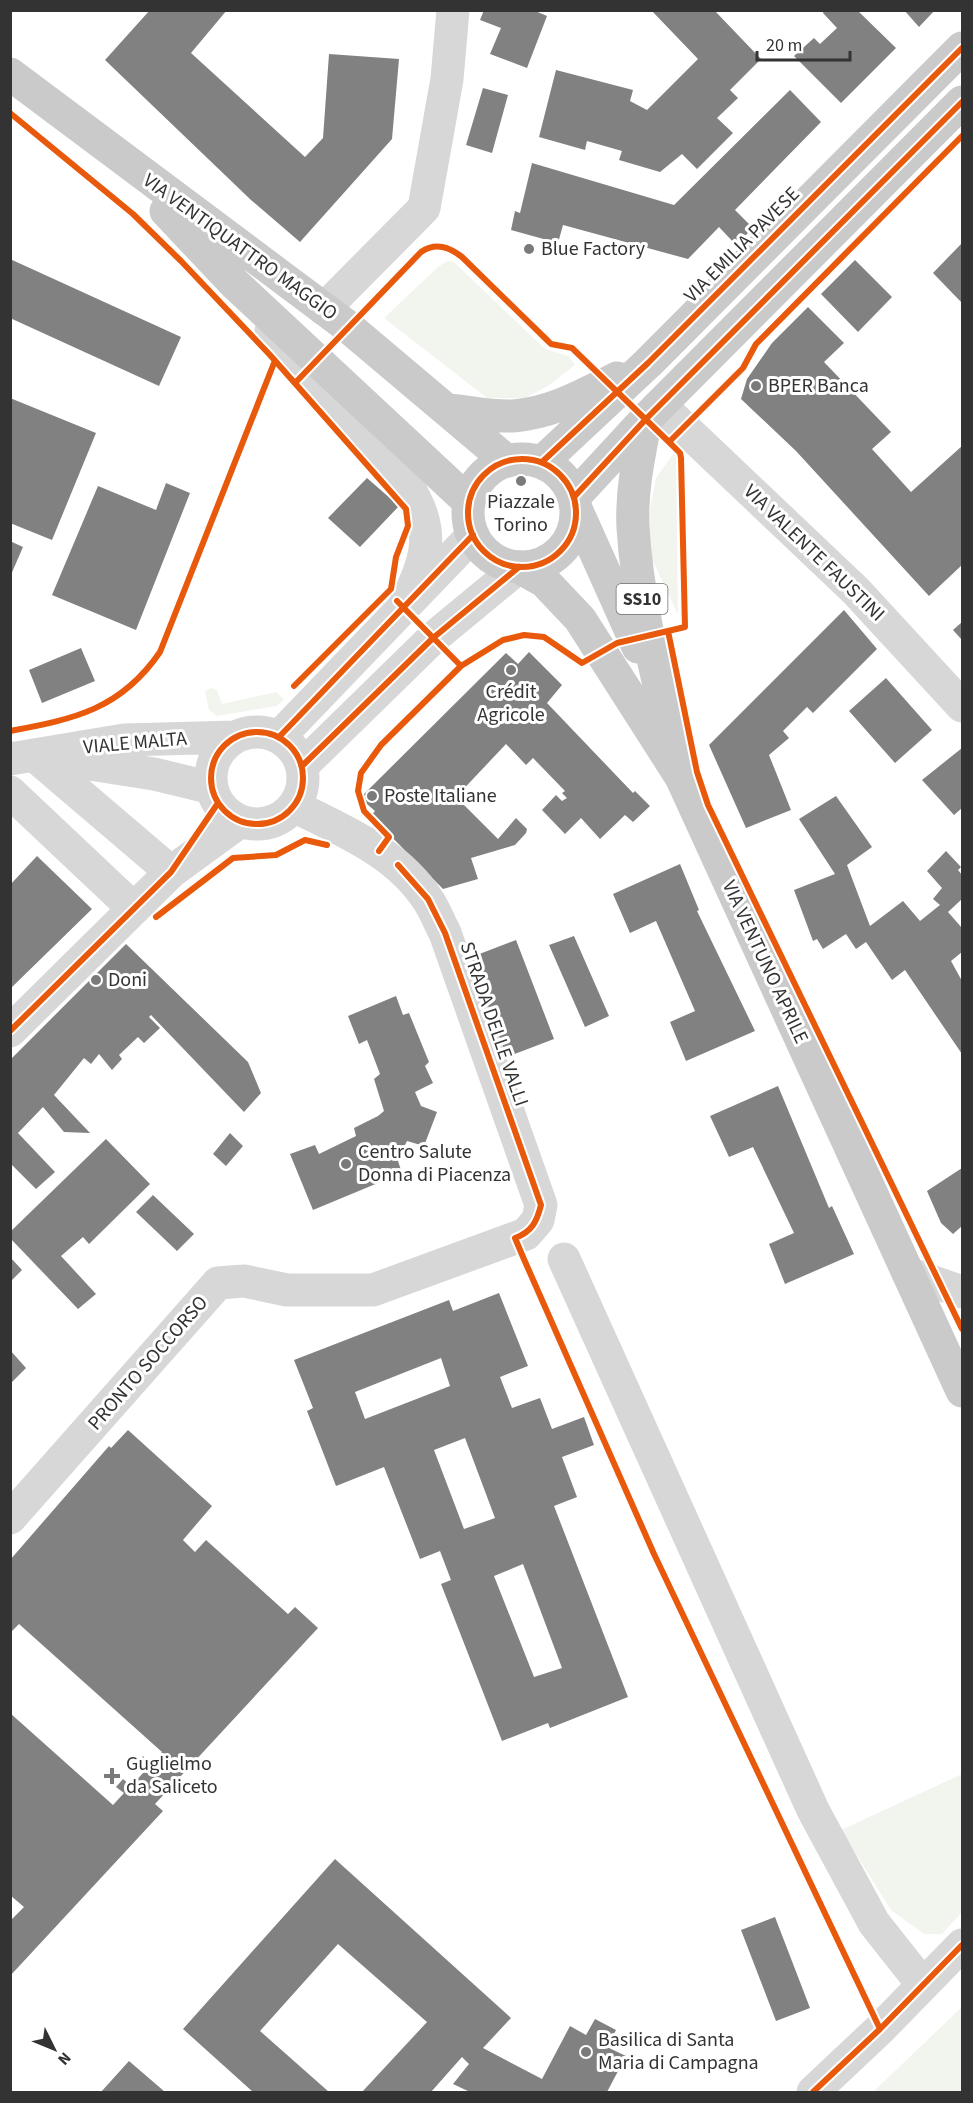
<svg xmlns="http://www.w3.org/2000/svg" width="973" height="2103" font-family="'Source Sans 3',sans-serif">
  <rect width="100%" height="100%" fill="#fff"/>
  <path fill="#f1f5ed" d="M448,261L454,262L545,349L569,356L575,365L548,386L525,398H487L384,318L439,266Z
    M676,450L678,615L644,542L656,478Z
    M211,688L217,690L222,704L276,692L284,699L277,706L217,716L209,710L205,691Z
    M962,1774V1912L942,1934H924L891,1910L841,1830Z
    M962,2007V2092H873Z"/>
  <path fill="#818181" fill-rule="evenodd" d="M150,10H227L191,53L305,157L323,138L329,54L399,59L392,139L300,242L251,200L105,60Z
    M484,10H533L547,16L527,68L490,54L501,28L480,20Z
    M651,10H714L761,59L730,90L738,98L717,118L733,133L697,169L682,154L660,172L619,160L622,151L587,141L585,150L539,137L556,70L633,90L630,101L647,110L698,59Z
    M824,10H857L896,48L841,103L794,56L814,38L820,44L837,28L823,13Z
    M904,10H935L919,27Z
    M483,88L508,95L492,153L466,145Z
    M790,90L821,122L735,210L753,228L736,245L719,227L688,259L563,225L558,243L511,230L515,211L520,213L532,163L674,205Z
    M962,243V303L933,273Z
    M10,259L181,337L159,386L10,318Z
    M855,260L892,297L858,332L821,294Z
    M808,307L844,343L824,362L891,432L872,449L911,492L962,446V565L929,596L796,451L741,399L747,379L772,343Z
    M10,398L96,433L52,540L10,523Z
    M367,478L399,506L360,547L328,518Z
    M166,483L190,493L136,630L52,595L98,486L156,510Z
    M10,541L23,547L10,577Z
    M844,610L877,649L813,713L807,707L783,731L789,738L769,755L791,810L746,828L709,745Z
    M962,622V640L953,630Z
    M81,648L95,681L42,703L29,670Z
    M529,652L562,685L547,703L633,793L635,791L650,806L633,822L625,815L600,839L581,818L565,834L542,810L556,795L562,801L567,798L562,793L565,791L533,758L526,765L506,744L456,797L498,839L516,818L527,829L526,833L515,845L471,858L478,879L443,889L371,816L375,811L360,798L506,653L518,664Z
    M886,678L932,730L895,763L849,711Z
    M962,748V808L954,815L922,780Z
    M836,796L872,847L847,865L870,926L903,901L920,921L940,905L933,899L942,888L927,871L946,851L961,867L958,870L962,875V899L948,912L962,928V952L951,961L962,981V1054L905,970L892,980L866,942L856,949L846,934L823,949L817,939L813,941L794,890L835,874L799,819Z
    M37,856L92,909L10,989V885Z
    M680,864L699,910L697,911L755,1031L686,1061L670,1022L695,1011L656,921L630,933L613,894Z
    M574,936L609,1016L585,1027L549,945Z
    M516,940L554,1039L507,1057L469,958Z
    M126,944L248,1062L261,1093L244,1112L151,1015L149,1017L160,1028L144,1043L138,1037L119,1055L122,1059L112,1070L99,1054L91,1064L84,1058L54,1095L90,1133L64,1132L43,1107L18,1133L55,1172L36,1189L10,1163V1060Z
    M396,996L403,1015L409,1013L429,1062L425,1066L433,1083L415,1092L421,1106L437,1112L424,1146L407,1141L402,1151L395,1152L402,1173L313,1210L290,1154L315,1145L319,1154L356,1136L354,1128L378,1116L384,1111L374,1079L380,1074L367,1040L359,1044L348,1016Z
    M778,1086L829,1208L832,1206L854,1254L785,1284L769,1244L794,1233L753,1147L729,1157L710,1116Z
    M230,1133L243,1146L226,1166L213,1154Z
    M106,1139L150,1184L89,1244L83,1237L61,1256L96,1294L78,1309L10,1238V1232Z
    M962,1168V1226L953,1234L941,1223L927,1191Z
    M153,1195L194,1234L177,1251L136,1212Z
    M10,1257L22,1270L10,1282Z
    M499,1293L528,1366L500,1377L512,1408L540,1398L552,1429L584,1417L594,1445L562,1457L577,1497L554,1506L628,1697L550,1728L548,1723L502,1741L441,1584L451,1580L440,1551L420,1559L384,1467L336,1486L307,1411L313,1408L294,1360L449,1300L453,1311ZM441,1358L450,1386L365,1419L355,1392ZM465,1438L495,1518L464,1529L434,1450ZM523,1564L562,1668L534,1677L494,1576Z
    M10,1350L26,1368L12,1382L10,1380Z
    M128,1430L212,1506L183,1540L195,1552L206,1540L288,1614L295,1607L318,1628L155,1804L163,1811L10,1976V1921L24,1907L10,1895V1713L113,1805L124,1793L116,1787L123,1779L131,1786L144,1772L136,1765L143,1756L151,1764L162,1752L19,1624L10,1633V1560L109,1446L111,1448Z
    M335,1859L511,2018L483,2048L542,2079L570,2026L586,2035L595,2019L616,2030L607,2047L626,2056L607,2092H470L453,2084L469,2064L462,2057L431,2092H362L427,2022L338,1944L260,2031L329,2092H253L183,2029Z
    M775,1917L810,2008L776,2021L741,1930Z
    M129,2061L165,2092H101Z"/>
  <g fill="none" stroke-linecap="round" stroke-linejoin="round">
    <path stroke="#d7d7d7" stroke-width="33" d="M324,309L424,208L447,79L453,10
      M271,331L300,367L406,483C437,533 428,557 403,608
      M660,405L856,591L962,706
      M211 778a46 46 0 1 1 92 0a46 46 0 1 1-92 0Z
      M279,737L473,535
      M35,756L171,872
      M10,759L124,740L236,737
      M64,760L154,774L212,788
      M302,766L433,638L519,567
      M10,792L134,909
      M10,1031L171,872L241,821
      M564,1259L813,1810L874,1923L923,1985
      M908,1273L962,1292
      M10,1518L218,1283L244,1281L287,1290H373L526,1234L538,1220L541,1205L445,933C439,922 435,910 428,900C397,852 343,831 294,806
      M813,2092L880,2029L962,1945"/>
    <path stroke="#cacaca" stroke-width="33" d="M10,74L347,326L507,461
      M166,211L235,284L469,502
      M449,410C470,412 492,417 513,416C552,413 583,395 617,378
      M646,419C639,455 631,492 633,528C638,605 658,680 675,754
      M468 513a54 54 0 1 1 108 0a54 54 0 1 1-108 0Z
      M542,462L648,363L962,48
      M574,497L646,419L962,102
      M577,511L638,647
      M519,567L544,581L580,619L681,777L962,1391"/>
    <g stroke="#fff" stroke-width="10">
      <path id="cycleway" d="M10,113L133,214L181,261L270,355L406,509L408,526L396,557L391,589L294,686
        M295,383L421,252C436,242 449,247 462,257L547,340L551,344L572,348L669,442L680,453L681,458L685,627L617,643L582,663L544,637L524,635L503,640L461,666L381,745L361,773L358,791L364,811L389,837L379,851
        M669,442L743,368L756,344L962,136
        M468 513a54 54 0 1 1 108 0a54 54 0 1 1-108 0Z
        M542,462L648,363L962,48
        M574,497L646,419L962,102
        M397,601L461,666
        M668,631L697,772L708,805L962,1329
        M10,731C75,719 121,709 160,652L274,363
        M211 778a46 46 0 1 1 92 0a46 46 0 1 1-92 0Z
        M279,737L473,535
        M302,766L433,638L519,567
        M398,865L428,899L445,933L541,1205C537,1221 532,1232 515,1238L523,1257L654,1554L880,2029
        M156,917L233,858L276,855L305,840L327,845
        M10,1031L171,872L218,803
        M813,2092L880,2029L962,1945"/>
    </g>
    <use href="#cycleway" stroke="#e8590c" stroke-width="6"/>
  </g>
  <g fill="#7a7a7a" stroke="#fff" stroke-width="2">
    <circle cx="529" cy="249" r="6"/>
    <circle cx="756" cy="386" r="6"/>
    <circle cx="521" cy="481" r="6"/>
    <circle cx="511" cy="670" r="6"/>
    <circle cx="372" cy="796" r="6"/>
    <circle cx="96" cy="980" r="6"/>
    <circle cx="346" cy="1164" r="6"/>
    <path d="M109 1767h6v6h6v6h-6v6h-6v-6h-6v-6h6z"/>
    <circle cx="586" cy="2052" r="6"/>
  </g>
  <g text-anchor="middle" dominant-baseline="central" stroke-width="6" stroke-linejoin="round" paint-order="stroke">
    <rect fill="#fff" stroke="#707070" stroke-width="1.5" x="616.5" y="584" width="51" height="30" rx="4.5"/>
    <g font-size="18" font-weight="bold" fill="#333">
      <text x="642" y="599">SS10</text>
    </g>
    <g font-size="20" fill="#333" stroke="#fff">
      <text transform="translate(742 245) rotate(-45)">VIA EMILIA PAVESE</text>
      <text transform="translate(240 247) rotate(36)">VIA VENTIQUATTRO MAGGIO</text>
      <text transform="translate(814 553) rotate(44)">VIA VALENTE FAUSTINI</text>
      <text transform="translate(135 743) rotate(-5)">VIALE MALTA</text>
      <text transform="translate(765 962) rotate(65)">VIA VENTUNO APRILE</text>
      <text transform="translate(494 1024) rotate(71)">STRADA DELLE VALLI</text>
      <text transform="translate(148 1363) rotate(-49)">PRONTO SOCCORSO</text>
    </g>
    <g font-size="20" fill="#333" stroke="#fff" text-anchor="start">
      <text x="541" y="249">Blue Factory</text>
      <text x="768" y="386">BPER Banca</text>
      <text x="521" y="502" text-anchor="middle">Piazzale<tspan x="521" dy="23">Torino</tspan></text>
      <text x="511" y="692" text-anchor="middle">Crédit<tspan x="511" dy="23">Agricole</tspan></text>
      <text x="384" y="796">Poste Italiane</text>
      <text x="108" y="980">Doni</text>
      <text x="358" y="1152">Centro Salute<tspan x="358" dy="23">Donna di Piacenza</tspan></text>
      <text x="126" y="1764">Guglielmo<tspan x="126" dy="23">da Saliceto</tspan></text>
      <text x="598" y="2040">Basilica di Santa<tspan x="598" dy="23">Maria di Campagna</tspan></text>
    </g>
  </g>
  <rect width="973" height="2103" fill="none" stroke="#333333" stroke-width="24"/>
  <g transform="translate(54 2049) rotate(133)" stroke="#ffffff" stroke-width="4.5" paint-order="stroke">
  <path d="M0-4.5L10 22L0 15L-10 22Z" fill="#333333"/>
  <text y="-9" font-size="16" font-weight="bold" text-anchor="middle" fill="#333333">N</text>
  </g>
  <path d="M757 51v9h93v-9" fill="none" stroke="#333333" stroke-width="3"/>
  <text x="766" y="51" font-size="18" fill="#333333" stroke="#ffffff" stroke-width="4.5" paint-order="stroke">20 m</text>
</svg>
